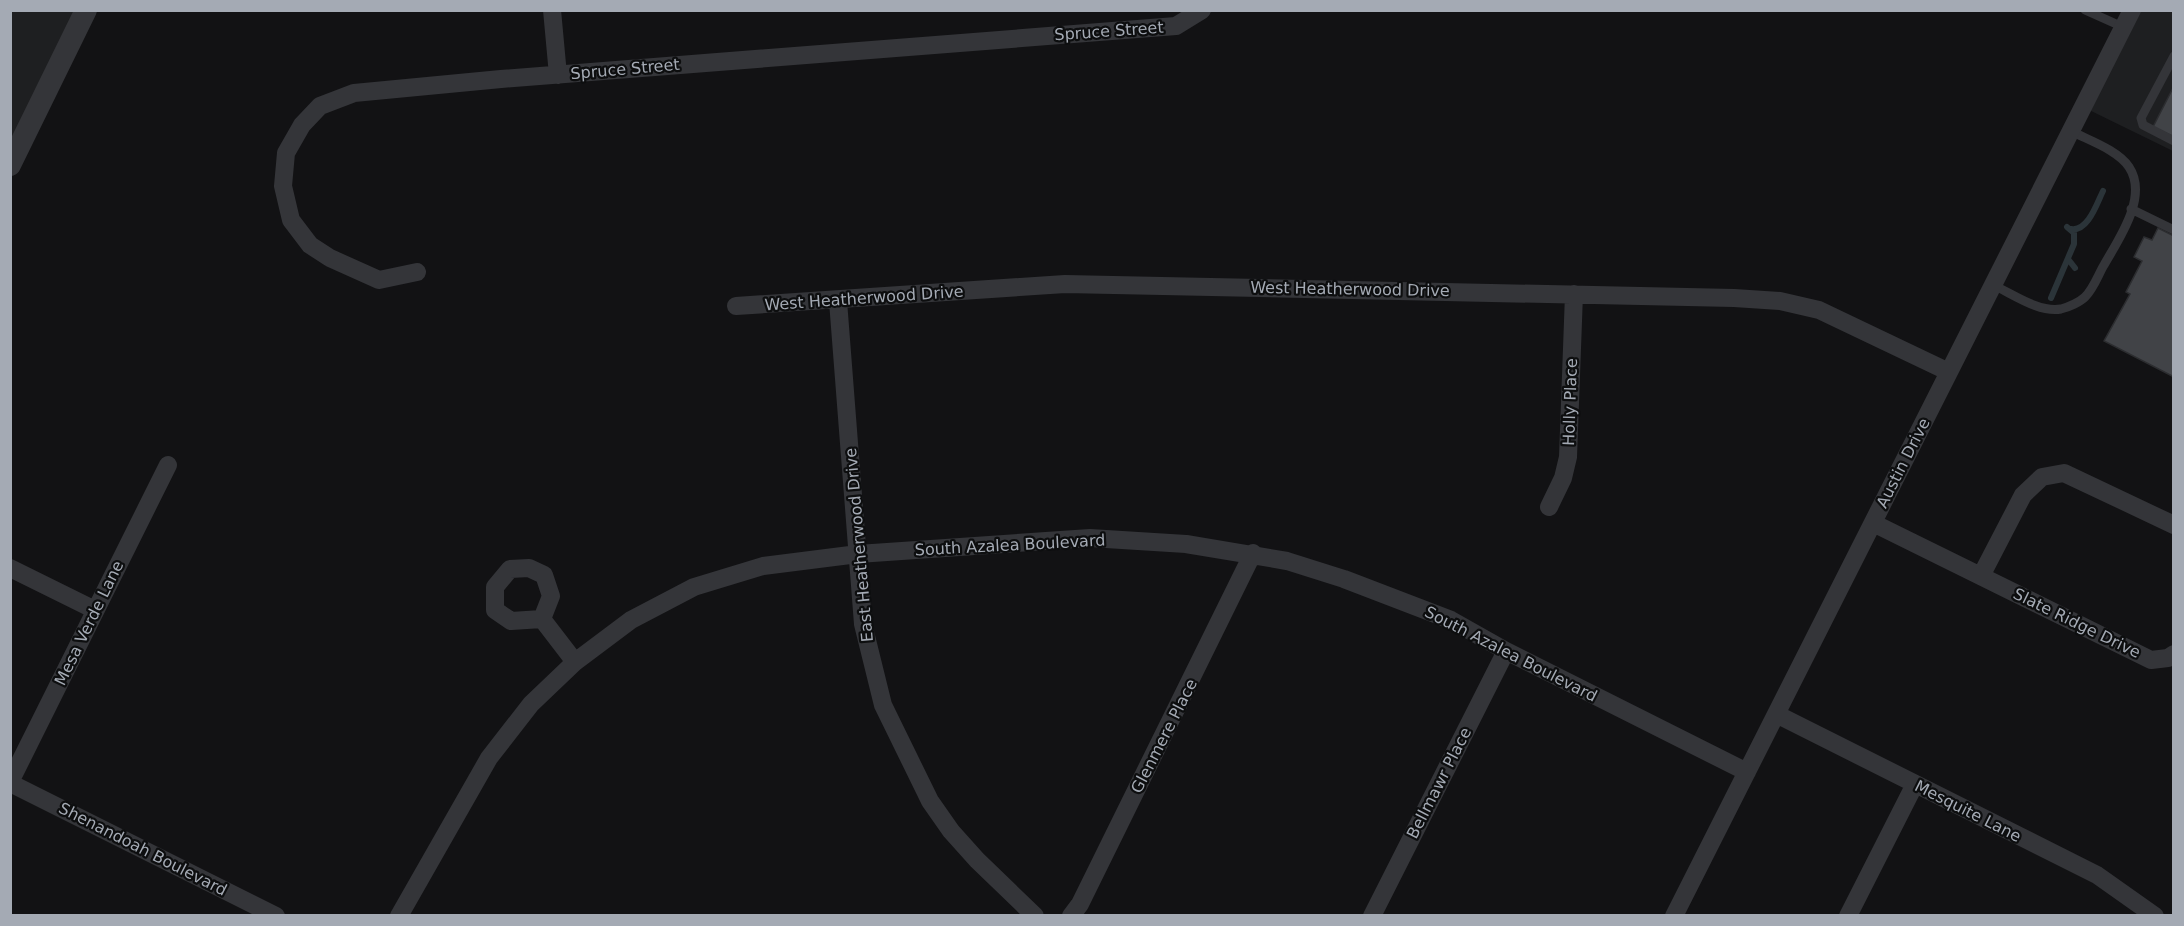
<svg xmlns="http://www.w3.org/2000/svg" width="2184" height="926" font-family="'DejaVu Sans',sans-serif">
  <rect width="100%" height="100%" fill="#121214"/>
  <path fill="#1e1f21" d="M11,11H76L11,141Z
    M2132,11H2173V151L2083,107Z"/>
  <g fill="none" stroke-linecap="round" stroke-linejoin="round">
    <path stroke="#2b3439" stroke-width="6" d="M2071,229C2088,232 2097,203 2103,191
      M2068,259L2075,268
      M2051,298L2074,244V233L2067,227"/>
  </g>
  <path fill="#414347" stroke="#2c2d30" stroke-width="1.5" d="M2174,86V137L2153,127Z
    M2158,228L2174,236V377L2104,341L2130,294L2126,292L2142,261L2134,257L2144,237L2152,240Z"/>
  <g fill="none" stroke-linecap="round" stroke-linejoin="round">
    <path stroke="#343539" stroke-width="9" d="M2085,10L2123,27
      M2174,56L2141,118L2143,125L2174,141
      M2131,209L2174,230
      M1993,285C2013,294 2039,313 2061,309C2069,307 2080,302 2085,297C2094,288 2098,275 2104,265C2118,240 2149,197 2129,167C2118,150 2088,140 2071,131"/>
    <path stroke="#343539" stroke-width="18" d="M552,10L558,75
      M417,272L379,280L330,258L310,245L291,220L283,186L286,153L302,125L320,106L354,93L501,79L1176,26L1202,10
      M838,301L863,624L883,705L930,801L951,831L977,860L1035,916
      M736,306L1065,284L1734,298L1780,301L1819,310L1949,372
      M1549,507L1563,478L1568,457L1574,294
      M1873,523L2151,660L2168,658L2174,654
      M10,568L95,610
      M529,568L544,575L551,596L542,619L511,621L495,610V587L510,569Z
      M1981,576L2023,495L2042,477L2064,473L2174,525
      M542,619L575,662
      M1776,714L2097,875L2155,916
      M10,782L168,465
      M10,783L276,916
      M399,916L489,758L531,704L575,662L631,620L694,587L763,566L858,554L1090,538L1186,544L1287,561L1344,579L1451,620L1506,651L1747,772
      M1071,916L1080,904L1253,553
      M1372,916L1506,651
      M1674,916L2132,10
      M1848,916L1915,784"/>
    <path stroke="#343539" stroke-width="22" d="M10,165L86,10"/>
  </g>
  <g text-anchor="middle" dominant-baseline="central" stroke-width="4.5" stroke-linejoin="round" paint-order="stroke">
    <g font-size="16" fill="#a4aab4" stroke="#0d0e0f">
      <text transform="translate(1109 31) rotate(-4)">Spruce Street</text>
      <text transform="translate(625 69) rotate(-5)">Spruce Street</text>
      <text transform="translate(1350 289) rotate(1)">West Heatherwood Drive</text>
      <text transform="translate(864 298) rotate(-4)">West Heatherwood Drive</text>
      <text transform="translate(1570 402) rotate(-88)">Holly Place</text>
      <text transform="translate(1903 463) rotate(-63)">Austin Drive</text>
      <text transform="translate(859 545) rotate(-95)">East Heatherwood Drive</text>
      <text transform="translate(1010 545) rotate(-3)">South Azalea Boulevard</text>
      <text transform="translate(89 623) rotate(-64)">Mesa Verde Lane</text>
      <text transform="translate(2077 623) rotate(26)">Slate Ridge Drive</text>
      <text transform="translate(1511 654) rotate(27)">South Azalea Boulevard</text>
      <text transform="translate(1164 736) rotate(-63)">Glenmere Place</text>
      <text transform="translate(1439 783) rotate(-63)">Bellmawr Place</text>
      <text transform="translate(1968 811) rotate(27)">Mesquite Lane</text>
      <text transform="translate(143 849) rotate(27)">Shenandoah Boulevard</text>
    </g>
  </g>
  <rect width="2184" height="926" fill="none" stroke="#a4aab4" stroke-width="24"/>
</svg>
